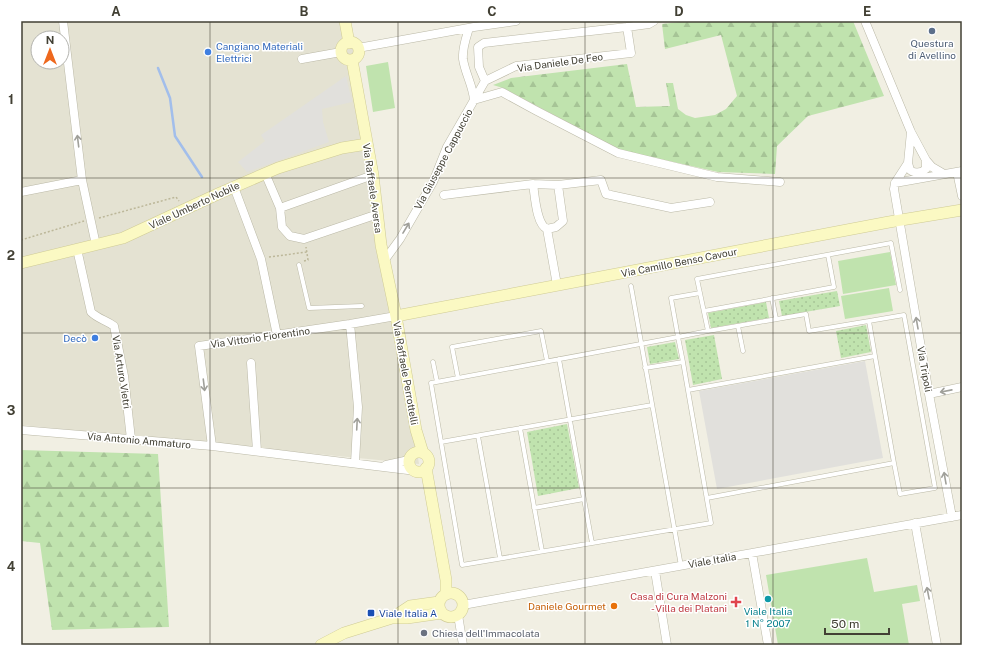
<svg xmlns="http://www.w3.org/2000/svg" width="983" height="666" font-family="'Public Sans',sans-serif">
  <defs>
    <pattern id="grass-dots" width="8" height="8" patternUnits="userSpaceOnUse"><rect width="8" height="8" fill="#c0e3ae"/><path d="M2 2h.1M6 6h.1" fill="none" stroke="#a6c496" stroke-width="1.8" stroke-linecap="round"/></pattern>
    <pattern id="forest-firs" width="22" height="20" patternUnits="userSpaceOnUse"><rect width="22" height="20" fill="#c0e3ae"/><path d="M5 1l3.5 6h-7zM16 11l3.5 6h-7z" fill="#a6c496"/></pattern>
  </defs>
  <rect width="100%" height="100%" fill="#f1efe3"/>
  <path fill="#e4e2d2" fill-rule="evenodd" d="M21,21H350L419,464L21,425ZM38,38H62V62H38Z"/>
  <path fill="url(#grass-dots)" d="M837,291L840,306L782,316L779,301Z
    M766,302L769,318L711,328L708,313Z
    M866,325L871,352L841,358L836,331Z
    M714,335L722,379L693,385L685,340Z
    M675,342L679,359L650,364L647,347Z
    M567,424L579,488L538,496L527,432Z"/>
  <path fill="url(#forest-firs)" d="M689,21H853L884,96L808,116L777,146L775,174L718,172L620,150L503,88L493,85L511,78L627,64L636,107L670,106L666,83H673L678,109L686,115L695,118L715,115L726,109L737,96L721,35L665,49L662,24Z
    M21,450L158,454L169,627L52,630L40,543L21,541Z"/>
  <path fill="#c0e3ae" d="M388,62L395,108L373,112L366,66Z
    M890,252L896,285L843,294L838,261Z
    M889,288L893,311L845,319L841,296Z
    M867,558L874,592L917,585L920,601L902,604L909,645H778L766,575Z"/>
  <path fill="#e1e0dc" d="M346,76L352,102L322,109L323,122L329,142L247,172L238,162L265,141L261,135Z
    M865,361L883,458L717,489L699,391Z"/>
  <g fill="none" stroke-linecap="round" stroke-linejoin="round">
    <path stroke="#a2beeb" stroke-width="2.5" d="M158,68L170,98L175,136L202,177"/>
    <g stroke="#bbb9a7" stroke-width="5">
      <path id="lane" d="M299,265L309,308L362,306
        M631,286L681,566
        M700,293L697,279L891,243L900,290
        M700,293L708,331L678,337L671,298Z
        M772,298L776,319
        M704,311L834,287L828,255
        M869,321L904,315L935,488L900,494L894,463
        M738,326L743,351
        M708,331L806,314L809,331L869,321L875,356
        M559,359L584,499
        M433,362L437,382
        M645,368L683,362L678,337L431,383L462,565L711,523L683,362
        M458,378L452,347L541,331L547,361
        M688,390L875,356L894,463L707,498
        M520,428L542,551
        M478,436L500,558
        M441,442L652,405
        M534,508L584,499L592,543"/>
    </g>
    <g stroke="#bbb9a7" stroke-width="9">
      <path id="street" d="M63,21L82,180
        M865,21L911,132L926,160L932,167L944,174
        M627,27L631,53L516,66L485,81L479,67L478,47L484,43Z
        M627,27L649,24L654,21
        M469,28C466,38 462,49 463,59C465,73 473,86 474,100
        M358,48L474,27L516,21
        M302,59L341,52
        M474,100L502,92L535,110L618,153L717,177L780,182
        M911,132L908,163L895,183L894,189L929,394L952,517
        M908,163L910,170C915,174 921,173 926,169V160
        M957,172L962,196
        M265,173L280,208L373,175
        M895,183L962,171
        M558,185L601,180L606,194L671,208L710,202
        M234,187L261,259L277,335
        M21,192L82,180L96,245
        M444,195L533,184
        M280,208L282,227L290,236L304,239L378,214
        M547,229L556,227L563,221L558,185L533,184C535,196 536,224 547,229L557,285
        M77,249L91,312C98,319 106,320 114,326L124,376L131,439
        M384,261L400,239L433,182L447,147L485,81
        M350,324L358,407L355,463
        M251,363L257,451
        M929,394L962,387
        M21,430L212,446L416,471
        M212,446L199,346L350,324L396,316
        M386,465L409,460
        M915,523L937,645
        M752,553L768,645
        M655,571L667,645
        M463,605L962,515
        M458,615L463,645"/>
    </g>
    <g stroke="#cfcb95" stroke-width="12">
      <path id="secondary" d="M345,21L349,43
        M341 51a9 9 0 1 1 18 0a9 9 0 1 1-18 0Z
        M352,60L373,175L381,245L396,316L416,430L423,453
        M21,263L123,238L220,193L278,168L342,148L367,144
        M396,316L889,222L962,210
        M409 462a10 10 0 1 1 20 0a10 10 0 1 1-20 0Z
        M426,468L446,580V594
        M439 605a12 12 0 1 1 24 0a12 12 0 1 1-24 0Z
        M392,618H407L442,613
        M321,645L344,633L392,618L410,606L439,602"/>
    </g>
    <path stroke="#bcb799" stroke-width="1.5" stroke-dasharray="2 2" stroke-linecap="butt" d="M99,218L176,197L179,201
      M21,240L84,221
      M269,257L307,252
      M304,261L308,260L306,247"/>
    <use href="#lane" stroke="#fff" stroke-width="4"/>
    <use href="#street" stroke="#fff" stroke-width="8"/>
    <use href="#secondary" stroke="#fbf9c3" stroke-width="11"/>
  </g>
  <defs><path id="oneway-shaft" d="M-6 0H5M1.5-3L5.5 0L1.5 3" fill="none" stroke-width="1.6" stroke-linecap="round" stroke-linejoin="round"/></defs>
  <g stroke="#a0a09a">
    <use href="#oneway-shaft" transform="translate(78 141) rotate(-97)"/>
    <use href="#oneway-shaft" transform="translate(406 228) rotate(-59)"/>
    <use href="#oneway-shaft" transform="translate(917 323) rotate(-100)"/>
    <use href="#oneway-shaft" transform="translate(204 385) rotate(83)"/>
    <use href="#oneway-shaft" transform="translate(946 391) rotate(169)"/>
    <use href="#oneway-shaft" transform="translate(357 424) rotate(-87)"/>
    <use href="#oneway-shaft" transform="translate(945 478) rotate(-100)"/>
    <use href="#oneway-shaft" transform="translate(928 593) rotate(-101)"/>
  </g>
  <path fill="none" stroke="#424034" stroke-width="1" stroke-opacity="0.55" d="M210,21V645M398,21V645M585,21V645M773,21V645M21,178H962M21,333H962M21,488H962"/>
  <circle fill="#5c6f8a" stroke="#fff" stroke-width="1.5" cx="932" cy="31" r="4"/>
  <g fill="#3f7fe0" stroke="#fff" stroke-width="1.5">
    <circle cx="208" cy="52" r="4"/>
    <circle cx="95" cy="338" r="4"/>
  </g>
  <circle fill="#0f9aa8" stroke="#fff" stroke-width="1.5" cx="768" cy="599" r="4"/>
  <path fill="#e0444e" stroke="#fff" stroke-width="1.5" d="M734 596h4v4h4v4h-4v4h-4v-4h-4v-4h4z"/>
  <circle fill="#e8710a" stroke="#fff" stroke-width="1.5" cx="614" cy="606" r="4"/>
  <rect fill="#1a4fb4" stroke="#fff" stroke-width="1.5" x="367" y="609" width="8" height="8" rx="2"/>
  <circle fill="#6b7280" stroke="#fff" stroke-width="1.5" cx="424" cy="633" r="4"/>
  <g text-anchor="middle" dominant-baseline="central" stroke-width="3" stroke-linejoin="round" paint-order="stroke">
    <g font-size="10" fill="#4e5e75" stroke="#fff">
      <text x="932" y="43">Questura<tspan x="932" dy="12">di Avellino</tspan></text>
    </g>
    <g font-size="10" fill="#366cbe" stroke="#fff" text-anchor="start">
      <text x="216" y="46">Cangiano Materiali<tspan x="216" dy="12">Elettrici</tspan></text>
      <text x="87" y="338" text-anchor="end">Decò</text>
    </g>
    <g font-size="10" fill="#424034" stroke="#fff">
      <text transform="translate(560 62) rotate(-8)">Via Daniele De Feo</text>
      <text transform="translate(443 159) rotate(-62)">Via Giuseppe Cappuccio</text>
      <text transform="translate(373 188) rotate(82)">Via Raffaele Aversa</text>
      <text transform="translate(194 205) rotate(-25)">Viale Umberto Nobile</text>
      <text transform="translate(679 262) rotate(-11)">Via Camillo Benso Cavour</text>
      <text transform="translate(260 337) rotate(-8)">Via Vittorio Fiorentino</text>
      <text transform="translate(925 369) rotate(80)">Via Tripoli</text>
      <text transform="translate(122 372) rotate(81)">Via Arturo Vietri</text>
      <text transform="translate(406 373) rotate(80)">Via Raffaele Perrottelli</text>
      <text transform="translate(139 440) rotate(5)">Via Antonio Ammaturo</text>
      <text transform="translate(712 560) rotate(-10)">Viale Italia</text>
    </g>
    <g font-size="10" fill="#be3a42" stroke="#fff" text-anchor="end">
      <text x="727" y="596">Casa di Cura Malzoni<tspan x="727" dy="12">- Villa dei Platani</tspan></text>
    </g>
    <g font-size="10" fill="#c56008" stroke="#fff" text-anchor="end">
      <text x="606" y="606">Daniele Gourmet</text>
    </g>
    <g font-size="10" fill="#0d838f" stroke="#fff">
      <text x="768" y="611">Viale Italia<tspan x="768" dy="12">1 N° 2007</tspan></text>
    </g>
    <g font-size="10" fill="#164399" stroke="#fff" text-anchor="start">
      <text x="379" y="613">Viale Italia A</text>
    </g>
    <g font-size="10" fill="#5b616d" stroke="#fff" text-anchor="start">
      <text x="432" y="633">Chiesa dell'Immacolata</text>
    </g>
  </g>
  <rect width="983" height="666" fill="none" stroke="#ffffff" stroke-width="44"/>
  <g transform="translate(50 50)"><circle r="19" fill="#ffffff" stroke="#b3b3ae"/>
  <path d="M0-3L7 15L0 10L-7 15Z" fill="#ee681d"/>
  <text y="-6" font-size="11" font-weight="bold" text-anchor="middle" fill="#424034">N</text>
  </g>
  <path d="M825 628v6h64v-6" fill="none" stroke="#424034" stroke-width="2"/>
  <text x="831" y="628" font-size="12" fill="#424034" stroke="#ffffff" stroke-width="3" paint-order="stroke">50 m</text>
  <rect x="22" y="22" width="939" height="622" fill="none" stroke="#424034" stroke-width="1.5"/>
  <g font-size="13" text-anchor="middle" font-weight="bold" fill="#424034">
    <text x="116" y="16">A</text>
    <text x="304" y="16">B</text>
    <text x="492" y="16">C</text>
    <text x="679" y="16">D</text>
    <text x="867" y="16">E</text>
    <text x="11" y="104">1</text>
    <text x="11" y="260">2</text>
    <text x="11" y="415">3</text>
    <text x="11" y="571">4</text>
  </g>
</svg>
